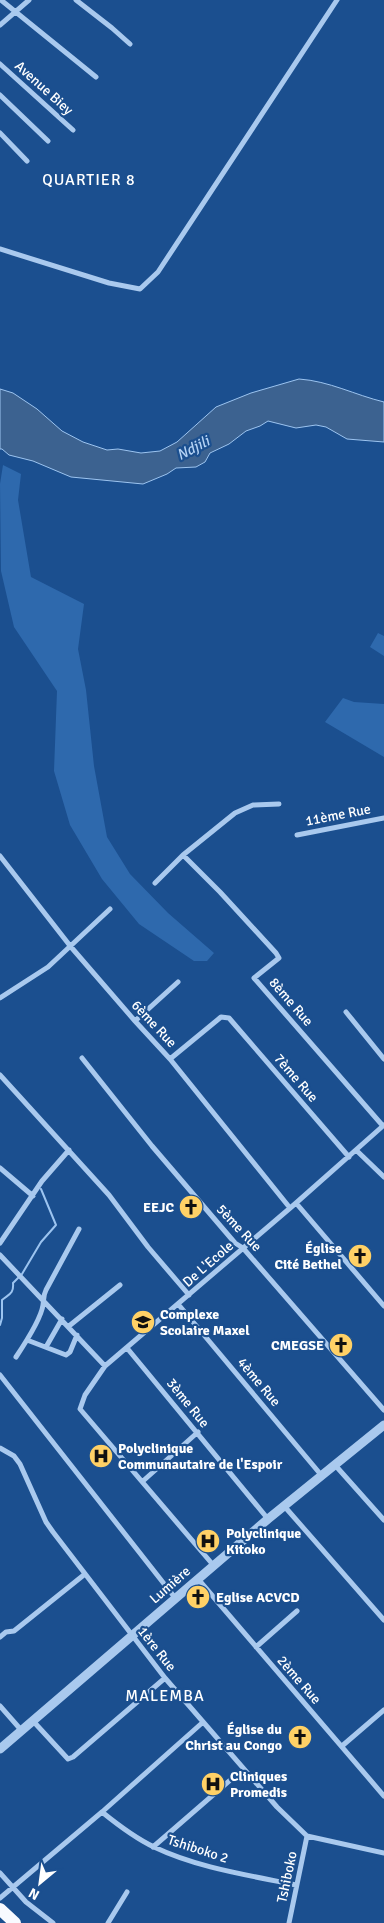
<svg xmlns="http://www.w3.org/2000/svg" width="384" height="1923" font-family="Signika,sans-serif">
  <rect width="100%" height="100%" fill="#1b4f8f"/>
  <path fill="#2e69ad" d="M3,465L21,474L18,500L31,577L84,604L78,649L86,690L94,766L107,837L130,874L168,913L214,953L207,961H194L139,924L102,879L70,825L54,771L57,691L14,627L1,571L0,484Z
    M378,633L384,636V656L370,647Z
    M343,698L354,702L384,704V757L325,722Z"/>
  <path fill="#3c6290" stroke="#9cc4f0" d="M299,379C329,381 355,395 384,402V442L347,439L326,427L316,425L296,428L268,421L260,426L246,431L229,444L210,453L205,462L196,467L176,468L167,474L143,484L71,477L33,461L9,455L2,449H0V389L13,393L37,409L62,431L83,442L107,450L118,449L141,453L160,451L177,442L216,407L251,393Z"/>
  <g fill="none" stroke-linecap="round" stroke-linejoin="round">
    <path stroke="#9cc4f0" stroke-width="2" d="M22,1274L41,1242L56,1225L41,1189
      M0,1325L2,1318V1300C9,1294 14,1294 13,1283L19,1277"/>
    <path stroke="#a9c9ee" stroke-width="5" d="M1,0L96,77
      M76,0L112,28L130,44
      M0,25L29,0
      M0,64L73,130
      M0,95L48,141
      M0,133L27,161
      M0,249L109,283L140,289L158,272L337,0
      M297,835L384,818
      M183,855L220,892L276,953L279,958L254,978L383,1126
      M0,856L71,947L135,1021L170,1059L290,1208
      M155,883L183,855L235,813L253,805L279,804
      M0,998L48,967L110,909
      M346,1012L384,1059
      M135,1021L178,982
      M82,1058L152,1146L235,1243L243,1248L384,1410
      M170,1059L221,1017L229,1018L349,1157
      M0,1075L109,1195L148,1247L189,1295
      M356,1150L384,1177
      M0,1168L33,1196
      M296,1203L384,1306
      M0,1243L42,1181L69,1150
      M0,1255L105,1366
      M178,1304L322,1476
      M69,1326L120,1285
      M27,1340L66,1355L70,1352L77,1335
      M46,1347L62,1319
      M127,1348L268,1519
      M16,1357C24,1345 41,1319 43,1305C44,1299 43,1296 46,1290L79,1229
      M0,1375L176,1599
      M0,1448L14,1456L20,1464L46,1522L53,1532L165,1678L277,1807L307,1836L384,1853
      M335,1465L384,1520
      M143,1481L198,1432
      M285,1507L384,1620
      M214,1566L80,1409L85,1395L105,1366L296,1203L384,1125
      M198,1579L384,1796
      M0,1637L6,1632L14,1631L85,1574
      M256,1647L297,1611
      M0,1706L22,1731
      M33,1721L68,1759L73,1757L165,1678
      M342,1746L384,1710
      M102,1812C118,1825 135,1838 154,1847C198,1868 248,1875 296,1885
      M153,1847L243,1769
      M0,1873L26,1902L53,1923
      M0,1898L102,1812L202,1723
      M108,1923L127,1892
      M289,1923L307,1836"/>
    <path stroke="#a9c9ee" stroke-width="9" d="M0,1749L268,1519L384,1425"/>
    <path stroke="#f8faff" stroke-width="12" d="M0,1909L15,1923"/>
  </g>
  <defs>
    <g id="church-disc" transform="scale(1.25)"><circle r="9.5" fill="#ffd166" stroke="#1b4f8f"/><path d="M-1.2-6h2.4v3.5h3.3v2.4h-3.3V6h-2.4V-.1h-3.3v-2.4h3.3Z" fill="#111"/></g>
    <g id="school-disc" transform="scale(1.25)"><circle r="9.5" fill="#ffd166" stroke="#1b4f8f"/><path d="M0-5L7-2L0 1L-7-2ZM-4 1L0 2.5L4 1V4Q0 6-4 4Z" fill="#111"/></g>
    <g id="hospital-disc" transform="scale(1.25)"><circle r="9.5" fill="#ffd166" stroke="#1b4f8f"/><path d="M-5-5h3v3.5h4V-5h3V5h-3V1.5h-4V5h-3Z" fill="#111"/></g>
  </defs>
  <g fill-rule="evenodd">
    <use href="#church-disc" x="191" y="1207"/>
    <use href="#church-disc" x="360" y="1256"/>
    <use href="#school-disc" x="143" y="1322"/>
    <use href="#church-disc" x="341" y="1345"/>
    <use href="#hospital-disc" x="101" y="1456"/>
    <use href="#hospital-disc" x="208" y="1541"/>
    <use href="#church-disc" x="198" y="1597"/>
    <use href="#church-disc" x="300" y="1737"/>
    <use href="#hospital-disc" x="213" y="1784"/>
  </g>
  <g text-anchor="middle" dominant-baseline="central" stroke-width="4.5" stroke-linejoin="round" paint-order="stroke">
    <g font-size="14" fill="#fff" stroke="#1b4f8f">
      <text transform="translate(44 88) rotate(42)">Avenue Biey</text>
      <text transform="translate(338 815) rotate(-11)">11ème Rue</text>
      <text transform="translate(291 1002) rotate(49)">8ème Rue</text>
      <text transform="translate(154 1024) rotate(47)">6ème Rue</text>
      <text transform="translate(296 1078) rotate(49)">7ème Rue</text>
      <text transform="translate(239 1228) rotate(47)">5ème Rue</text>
      <text transform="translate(208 1264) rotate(-41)">De L'Ecole</text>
      <text transform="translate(259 1382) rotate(50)">4ème Rue</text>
      <text transform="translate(188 1403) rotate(51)">3ème Rue</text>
      <text transform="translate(170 1585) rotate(-41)">Lumière</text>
      <text transform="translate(157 1649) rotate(52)">1ère Rue</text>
      <text transform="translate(299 1680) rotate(49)">2ème Rue</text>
      <text transform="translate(198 1849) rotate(18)">Tshiboko 2</text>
      <text transform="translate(287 1877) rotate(-78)">Tshiboko</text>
    </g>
    <g font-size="14" font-weight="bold" fill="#fff" stroke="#1b4f8f" text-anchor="start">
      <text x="174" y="1207" text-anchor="end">EEJC</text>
      <text x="342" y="1248" text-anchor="end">Église<tspan x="342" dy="16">Cité Bethel</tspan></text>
      <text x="160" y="1314">Complexe<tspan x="160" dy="16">Scolaire Maxel</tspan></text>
      <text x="324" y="1345" text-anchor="end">CMEGSE</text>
      <text x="118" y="1448">Polyclinique<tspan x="118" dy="16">Communautaire de l'Espoir</tspan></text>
      <text x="226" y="1533">Polyclinique<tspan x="226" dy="16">Kitoko</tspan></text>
      <text x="216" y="1597">Eglise ACVCD</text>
      <text x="282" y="1729" text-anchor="end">Église du<tspan x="282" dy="16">Christ au Congo</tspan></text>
      <text x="230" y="1776">Cliniques<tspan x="230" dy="16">Promedis</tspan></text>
    </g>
    <g font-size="15" font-style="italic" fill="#b5d3f5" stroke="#1b4f8f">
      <text transform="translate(193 448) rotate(-28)">Ndjili</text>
    </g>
    <g font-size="16" letter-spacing="1" fill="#fff" stroke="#1b4f8f">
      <text x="89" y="180">QUARTIER 8</text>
      <text x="165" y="1696">MALEMBA</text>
    </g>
  </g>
  <g transform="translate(40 1883) rotate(209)" stroke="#1b4f8f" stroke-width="4" paint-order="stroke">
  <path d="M0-4L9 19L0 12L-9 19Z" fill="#ffffff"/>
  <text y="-8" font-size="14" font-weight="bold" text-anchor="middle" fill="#ffffff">N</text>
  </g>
</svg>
